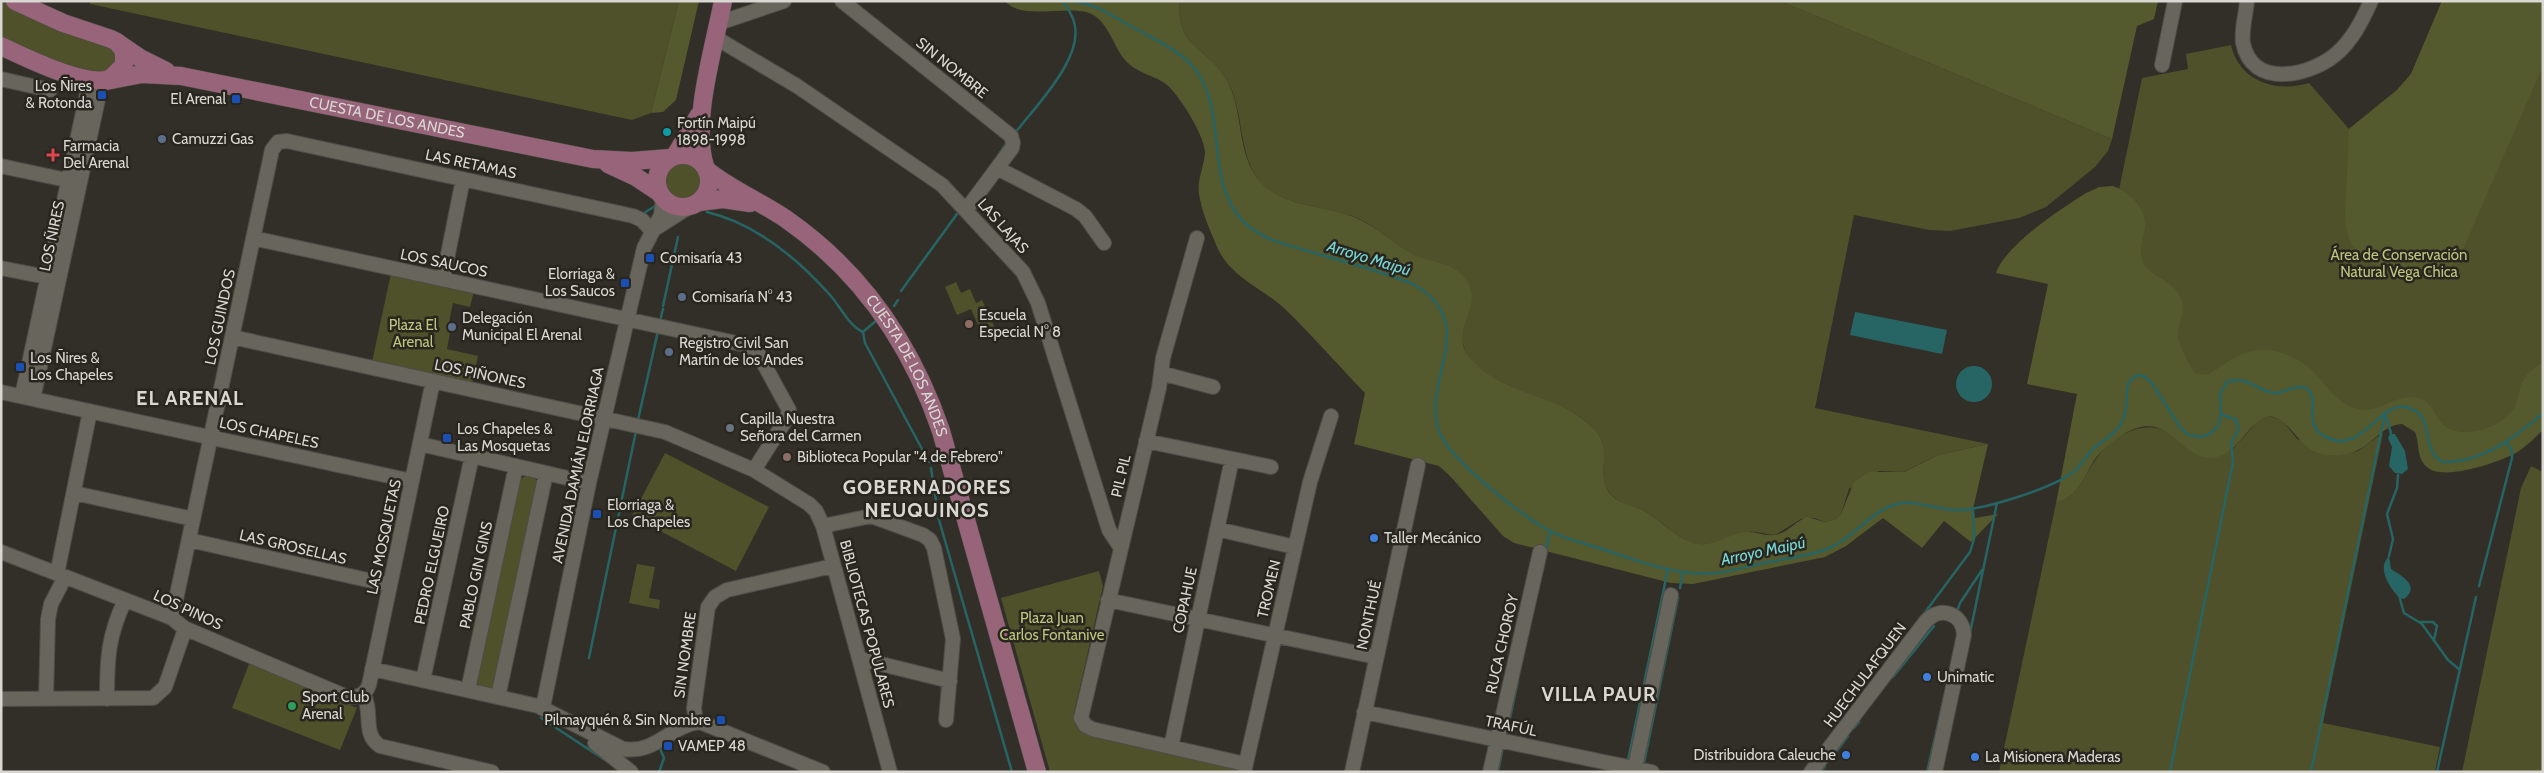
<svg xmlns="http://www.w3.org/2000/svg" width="2544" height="773" font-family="Cabin,sans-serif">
  <rect width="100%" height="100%" fill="#312f28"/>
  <path fill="#4e5129" d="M1,1L116,50V67L98,74L47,59L1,39Z
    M90,1H679L651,113L632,120L90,4Z
    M1180,1H1780L2112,139L2108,151L2095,167L2046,207L2019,218L1950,231L1929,230L1854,215L1815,408L1988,444L1938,455L1903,472L1879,471L1849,489L1841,514L1836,519L1825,522L1814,518L1801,519L1775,535C1767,535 1757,531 1749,532C1732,535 1715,547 1698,544C1676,540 1662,520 1643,510C1634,506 1623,505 1615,498C1611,495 1608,491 1606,487C1597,463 1616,448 1588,423C1557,395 1475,388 1463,344C1459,332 1467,297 1468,283C1452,261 1439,266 1417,256C1393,245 1377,225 1352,216C1326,207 1283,205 1263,185C1236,157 1246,111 1226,79C1206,47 1175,45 1180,1Z
    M2442,1H2543V413L2496,447L2425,423L2311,418L2077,394L2142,78L2188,69L2186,54L2231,45C2240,82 2276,93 2309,83L2349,129L2397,90L2411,74Z
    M663 181a20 20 0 1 1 40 0a20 20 0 1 1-40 0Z
    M391,273L474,291L470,307L453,303L447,332L450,333L447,349L478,356L472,384L372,362Z
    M956,282L961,293L970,289L976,303L982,300L995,328L982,334L971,309L957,315L945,287Z
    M2270,416L2283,421L2297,439L2340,455L2358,451L2383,433L2323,723L2440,747L2435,772H1999L2056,503C2079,496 2083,477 2096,459C2110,438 2141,419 2166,431C2175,436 2183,444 2190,450H2232L2258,421Z
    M665,453L769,507L736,571L632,516Z
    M2531,466L2543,472V772H2462L2521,488Z
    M527,475L534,477L538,483L495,686L489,689L479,686L476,680L519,480Z
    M637,564L655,567L649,598L660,600L659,609L629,603Z
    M1099,571L1103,586L1074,713L1076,726L1084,732L1235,768L1238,772H1050L1001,598Z
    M249,664L357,708L340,750L232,708Z"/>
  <path fill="#55592e" d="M679,1H699L676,100L663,112L651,113Z
    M1005,1H1180C1175,46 1207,47 1226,79C1244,109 1236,151 1258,179C1280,207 1323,205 1354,217C1377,226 1393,244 1415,255C1429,262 1446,261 1459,272C1493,302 1447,325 1468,355C1496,393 1553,393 1588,423C1617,448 1596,466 1607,489C1614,503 1630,504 1643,510C1660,519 1673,536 1691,542C1712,550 1726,534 1746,532C1757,531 1768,538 1779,534C1789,531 1796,521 1807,517L1825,522L1836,519L1841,514L1854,482L1869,472H1904L1938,455L1988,444L1973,509L1975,518L1998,514L1971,542L1944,521L1922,548L1883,518L1846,546L1825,557L1693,584L1671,583L1514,543L1503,536L1451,477L1439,466L1354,444L1365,393C1338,365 1312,335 1284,308C1263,289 1233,278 1219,251C1211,233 1202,213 1199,194C1197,179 1204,167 1205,153C1205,137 1183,102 1172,90C1160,75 1139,76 1125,60C1113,46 1108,20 1089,13C1066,5 1021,21 1005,1Z
    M1780,1H2158L2154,19L2137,26L2112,139Z
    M2442,1H2543V66L2461,254C2447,275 2429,276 2406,273C2371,268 2346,255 2345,216L2349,129L2397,90L2411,74Z
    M2113,186C2130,192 2147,209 2145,228C2143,239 2139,248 2142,259C2148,279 2176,278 2182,302C2185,315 2178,324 2178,336C2178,344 2190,367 2195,373L2206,375C2220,369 2230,357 2245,353C2268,345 2295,354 2312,370C2327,385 2335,402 2357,409C2379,415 2396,392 2419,398C2435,402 2435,423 2450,429C2469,438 2503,426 2514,408C2519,399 2518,388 2524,379C2528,371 2537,367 2543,361V430C2534,438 2526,447 2516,453C2499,462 2443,482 2427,467C2416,458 2420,444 2415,432L2402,424C2375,425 2368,463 2322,454C2298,449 2293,421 2270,416C2244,423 2239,458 2209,458C2179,457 2170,410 2127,432C2116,439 2103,448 2095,459C2083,478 2079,496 2056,503L2077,394L2027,384L2048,284L1996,273C2006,244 2060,210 2086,193L2099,187Z"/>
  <path fill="#276464" d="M1855,312L1947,330L1942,354L1850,335Z
    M1956 384a18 18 0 1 1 36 0a18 18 0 1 1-36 0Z
    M2390,434H2395L2405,451L2408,469L2402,474L2395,473L2389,466L2392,447L2388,438Z
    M2389,556L2391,569C2402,576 2421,586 2404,599L2399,598C2390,587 2376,569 2389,556Z"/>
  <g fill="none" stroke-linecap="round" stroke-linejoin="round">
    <path stroke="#276464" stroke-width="2.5" d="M1069,1C1100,4 1111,16 1138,30C1157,41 1179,50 1194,68C1230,112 1202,184 1246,224C1265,241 1291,246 1315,253C1348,263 1381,271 1413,284C1482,324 1421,378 1439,431C1450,460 1512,507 1538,524C1557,537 1580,542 1602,549C1639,561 1677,577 1717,573C1734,571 1752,565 1769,562C1788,558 1809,556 1827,549C1853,539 1870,511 1897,504C1916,499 1939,511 1959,510C1987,509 2053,488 2075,471C2082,464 2086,455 2094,448C2103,440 2116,434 2122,422C2128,410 2126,396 2128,383L2137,375L2144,376L2151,382L2180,427L2189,435L2200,437L2210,434L2218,426L2221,414L2220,394L2227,382C2245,374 2257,391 2274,393C2285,394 2301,380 2310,392C2319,404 2301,426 2328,438C2365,455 2381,394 2412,409C2435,419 2420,451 2443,462C2481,463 2516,437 2543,413
      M1015,133C1035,107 1085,57 1074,22C1072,14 1067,8 1063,1
      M998,156L1007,142
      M707,212C757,224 797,258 830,295C840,306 849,326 863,332
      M641,215L655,206
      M901,291L957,214
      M663,306L678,237
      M894,306L898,300
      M660,321L663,309
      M863,332L865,343L929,462
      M863,332L878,319
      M2385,414L2391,433
      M638,420L658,331
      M931,468L939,520L1012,772
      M1546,551L1550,531
      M2389,556L2393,539L2387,514L2397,488L2398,475
      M2479,586L2512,458V451L2506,442
      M1680,588L1683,572
      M2400,599L2404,613L2422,624L2448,660L2460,670
      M1957,612L1960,603L1982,570
      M1923,615L1970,552L1974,539L1973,510
      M2420,622H2433L2437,626L2434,640
      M1970,633L1997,503
      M589,658L636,431
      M1893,677L1934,626
      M541,718L608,762
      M1854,728L1859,722
      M1506,736L1518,681
      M1833,756L1848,736
      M1628,760L1668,569
      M1644,763L1678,598
      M659,772L664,758L659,746
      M1498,772L1503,747
      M1821,772L1825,766
      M1927,772L1944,698
      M2170,772L2233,462L2231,443L2239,429L2236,420L2221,414
      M2311,772L2385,413
      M2437,772L2476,597"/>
    <g stroke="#4e4d47" stroke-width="16">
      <path id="minor" d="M842,1L1011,136L1013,143L1012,148L966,210
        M2247,1C2246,14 2241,30 2243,43C2252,89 2309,76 2335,55C2352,41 2362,21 2371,1
        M719,23L784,1
        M716,38L797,86L942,185L1023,272L1038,303L1109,530L1121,548
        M2162,65L2175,1
        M1,79L50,90
        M1,166L76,182
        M997,168L1076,209L1085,216L1104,243
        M656,228L689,207
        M253,238L750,346L759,355L789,410L787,418L754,470
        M1197,238L1163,358L1159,388L1081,718L1085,725L1092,729L1245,764
        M1,268L57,279
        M443,279L463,179
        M232,337L665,432L754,470L809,504L816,511L823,526L890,772
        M1161,373L1213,387
        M1,392L412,481
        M22,396L90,80
        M33,399L102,81
        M1146,441L1271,467
        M420,444L589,483
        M74,493L193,519
        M823,526L871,516L923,535L930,540L934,548L953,639L946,720
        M1217,529L1295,547
        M189,540L390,585
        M1,552L172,618L184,628L345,696C356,699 365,696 369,685L433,381
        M57,574L90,411
        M1108,600L1376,657
        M172,618L272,150L278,142L287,141L633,216L642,220L652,231
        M861,659L950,681
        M372,669L538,706L623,749C657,754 670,725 700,722L823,772
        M423,680L472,456
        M468,690L516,466
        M363,694C374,712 361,733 380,746L492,772
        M498,697L546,473
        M1,699L153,698L165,687L185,629
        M46,699L48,619L51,604L65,577
        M107,699C107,659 108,636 125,600
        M543,707L589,483L644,248L661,215L663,198
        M1364,712L1652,772
        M696,722L694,708L708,607L715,597L727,590L833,566
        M595,743L631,772
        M1171,747L1232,459
        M1244,772L1310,482L1331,416
        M1352,772L1418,465
        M1490,772L1540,552
        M1634,772L1671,595
        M1811,772L1926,621C1941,605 1963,614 1964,635L1935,772"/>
    </g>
    <g stroke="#4e4d47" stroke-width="19">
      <g id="major">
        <path d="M118,43L140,58L166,71"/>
        <path d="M1,46C24,57 88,89 111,78L124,65V51L117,42L111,39L63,23L15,1"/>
        <path id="s1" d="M106,81L142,74L181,76L593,159L632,161L670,158"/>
        <circle cx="683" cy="181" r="26"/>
        <path d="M675,156L699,115"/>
        <path d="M608,164L636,177L660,193"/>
        <path d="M705,166C691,122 714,48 723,1"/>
        <path id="s2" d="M708,171C732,190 761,202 786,219C862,272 911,343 941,431L1037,772"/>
        <path d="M699,202L723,199L750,203"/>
      </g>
    </g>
    <use href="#minor" stroke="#68655d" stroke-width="14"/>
    <use href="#major" stroke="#97647a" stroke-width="18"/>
  </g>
  <g fill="#1a4fb4" stroke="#28261e" stroke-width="2">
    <rect x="97" y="90" width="10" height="10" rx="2.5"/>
    <rect x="231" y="94" width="10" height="10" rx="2.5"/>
    <rect x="645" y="253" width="10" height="10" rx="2.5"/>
    <rect x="620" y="278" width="10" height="10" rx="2.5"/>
    <rect x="15" y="362" width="10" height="10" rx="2.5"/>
    <rect x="442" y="433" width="10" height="10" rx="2.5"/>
    <rect x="592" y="509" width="10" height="10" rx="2.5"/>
    <rect x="716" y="715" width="10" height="10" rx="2.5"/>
    <rect x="663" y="741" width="10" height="10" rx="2.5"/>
  </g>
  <circle fill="#0f9aa8" stroke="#28261e" stroke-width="2" cx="667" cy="132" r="5"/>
  <g fill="#5c6f8a" stroke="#28261e" stroke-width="2">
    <circle cx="162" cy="139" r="5"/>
    <circle cx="682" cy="297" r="5"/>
    <circle cx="452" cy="327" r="5"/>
    <circle cx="669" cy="352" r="5"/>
  </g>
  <path fill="#e0444e" stroke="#28261e" stroke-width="2" d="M50.5 147.5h5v5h5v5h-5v5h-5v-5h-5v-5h5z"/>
  <g fill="#8d6e63" stroke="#28261e" stroke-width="2">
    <circle cx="969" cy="324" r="5"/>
    <circle cx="787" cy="457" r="5"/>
  </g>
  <circle fill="#6b7280" stroke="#28261e" stroke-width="2" cx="730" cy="428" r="5"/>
  <g fill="#3f7fe0" stroke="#28261e" stroke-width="2">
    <circle cx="1374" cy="538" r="5"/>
    <circle cx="1927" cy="677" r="5"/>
    <circle cx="1846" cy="755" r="5"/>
    <circle cx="1975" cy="757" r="5"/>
  </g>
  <circle fill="#2e9e5b" stroke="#28261e" stroke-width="2" cx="292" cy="706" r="5"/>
  <g text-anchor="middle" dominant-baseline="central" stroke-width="5" stroke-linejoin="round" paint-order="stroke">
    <g font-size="15" fill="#d8d7d2" stroke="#28261e">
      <text transform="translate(952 68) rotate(39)">SIN NOMBRE</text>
      <text stroke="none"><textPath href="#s1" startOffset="286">CUESTA DE LOS ANDES</textPath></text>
      <text transform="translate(471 164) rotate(12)">LAS RETAMAS</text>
      <text transform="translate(1003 226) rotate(48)">LAS LAJAS</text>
      <text transform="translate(52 236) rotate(-78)">LOS ÑIRES</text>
      <text transform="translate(444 263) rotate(12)">LOS SAUCOS</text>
      <text transform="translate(220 317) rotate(-78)">LOS GUINDOS</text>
      <text stroke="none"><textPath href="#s2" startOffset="285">CUESTA DE LOS ANDES</textPath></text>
      <text transform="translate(480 374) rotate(12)">LOS PIÑONES</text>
      <text transform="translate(269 433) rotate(12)">LOS CHAPELES</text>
      <text transform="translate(578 465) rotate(-78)">AVENIDA DAMIÁN ELORRIAGA</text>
      <text transform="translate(1121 476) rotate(-77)">PIL PIL</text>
      <text transform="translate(384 537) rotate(-78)">LAS MOSQUETAS</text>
      <text transform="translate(293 547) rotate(13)">LAS GROSELLAS</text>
      <text transform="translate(432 565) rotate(-78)">PEDRO ELGUEIRO</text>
      <text transform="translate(476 575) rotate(-78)">PABLO GIN GINS</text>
      <text transform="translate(1269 589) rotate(-77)">TROMEN</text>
      <text transform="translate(1185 600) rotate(-78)">COPAHUE</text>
      <text transform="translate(188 610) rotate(25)">LOS PINOS</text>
      <text transform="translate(1369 615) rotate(-78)">NONTHUÉ</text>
      <text transform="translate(867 624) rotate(75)">BIBLIOTECAS POPULARES</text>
      <text transform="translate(1502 644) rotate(-77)">RUCA CHOROY</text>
      <text transform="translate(685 655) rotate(-82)">SIN NOMBRE</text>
      <text transform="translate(1865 675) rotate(-53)">HUECHULAFQUEN</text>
      <text transform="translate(1511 726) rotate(12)">TRAFÚL</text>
    </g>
    <g font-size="15" fill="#d8d7d2" stroke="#28261e" text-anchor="start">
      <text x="92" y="86" text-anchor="end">Los Ñires<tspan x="92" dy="17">&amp; Rotonda</tspan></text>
      <text x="226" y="99" text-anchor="end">El Arenal</text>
      <text x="677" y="123">Fortín Maipú<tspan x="677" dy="17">1898-1998</tspan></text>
      <text x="172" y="139">Camuzzi Gas</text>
      <text x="63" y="146">Farmacia<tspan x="63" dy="17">Del Arenal</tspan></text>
      <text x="660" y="258">Comisaría 43</text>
      <text x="615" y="274" text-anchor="end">Elorriaga &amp;<tspan x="615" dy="17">Los Saucos</tspan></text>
      <text x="692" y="297">Comisaría N° 43</text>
      <text x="979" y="315">Escuela<tspan x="979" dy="17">Especial N° 8</tspan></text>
      <text x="462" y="318">Delegación<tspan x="462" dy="17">Municipal El Arenal</tspan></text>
      <text x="679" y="343">Registro Civil San<tspan x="679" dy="17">Martín de los Andes</tspan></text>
      <text x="30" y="358">Los Ñires &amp;<tspan x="30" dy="17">Los Chapeles</tspan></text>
      <text x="740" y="419">Capilla Nuestra<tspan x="740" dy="17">Señora del Carmen</tspan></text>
      <text x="457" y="429">Los Chapeles &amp;<tspan x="457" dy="17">Las Mosquetas</tspan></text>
      <text x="797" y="457">Biblioteca Popular "4 de Febrero"</text>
      <text x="607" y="505">Elorriaga &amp;<tspan x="607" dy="17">Los Chapeles</tspan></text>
      <text x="1384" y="538">Taller Mecánico</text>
      <text x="1937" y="677">Unimatic</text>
      <text x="302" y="697">Sport Club<tspan x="302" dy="17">Arenal</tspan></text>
      <text x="711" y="720" text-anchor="end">Pilmayquén &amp; Sin Nombre</text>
      <text x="678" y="746">VAMEP 48</text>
      <text x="1836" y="755" text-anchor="end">Distribuidora Caleuche</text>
      <text x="1985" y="757">La Misionera Maderas</text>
    </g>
    <g font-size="15" fill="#bfc57e" stroke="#28261e">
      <text x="2399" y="255">Área de Conservación<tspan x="2399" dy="17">Natural Vega Chica</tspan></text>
      <text x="413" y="325">Plaza El<tspan x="413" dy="17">Arenal</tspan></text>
      <text x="1052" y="618">Plaza Juan<tspan x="1052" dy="17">Carlos Fontanive</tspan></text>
    </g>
    <g font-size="16" font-style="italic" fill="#77d8d8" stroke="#28261e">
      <text transform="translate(1369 258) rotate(17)">Arroyo Maipú</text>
      <text transform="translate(1763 551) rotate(-12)">Arroyo Maipú</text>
    </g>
    <g font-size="20" font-weight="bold" letter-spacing="1" fill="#d8d7d2" stroke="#28261e">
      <text x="190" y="398">EL ARENAL</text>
      <text x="927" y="487">GOBERNADORES<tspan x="927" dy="23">NEUQUINOS</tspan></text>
      <text x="1599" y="694">VILLA PAUR</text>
    </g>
  </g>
  <rect width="2544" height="773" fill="none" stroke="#d8d7d2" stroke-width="5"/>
</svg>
